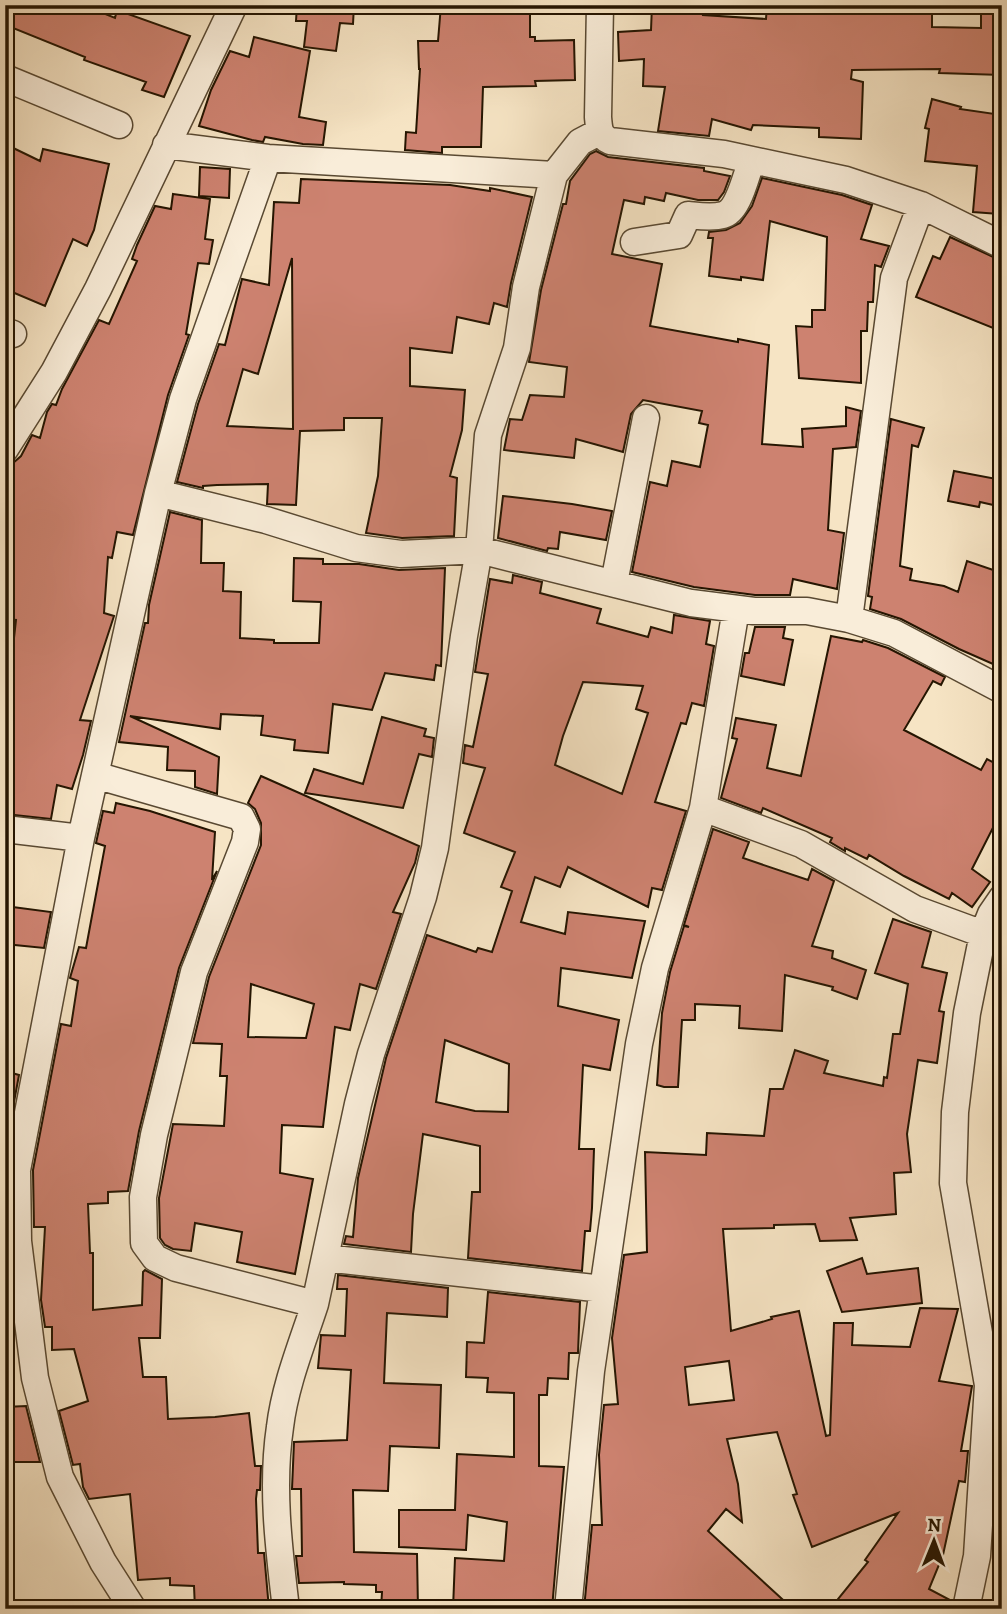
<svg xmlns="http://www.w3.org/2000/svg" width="1007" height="1614" font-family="Alegreya,serif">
  <rect width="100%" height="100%" fill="#f6e4c4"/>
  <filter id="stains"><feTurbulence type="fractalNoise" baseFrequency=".00286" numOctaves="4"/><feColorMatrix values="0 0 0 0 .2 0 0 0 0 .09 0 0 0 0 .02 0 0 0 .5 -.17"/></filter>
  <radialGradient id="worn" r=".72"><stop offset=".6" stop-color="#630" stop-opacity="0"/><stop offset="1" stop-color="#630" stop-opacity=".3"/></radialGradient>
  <path fill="#cd8270" stroke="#251501" stroke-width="2" fill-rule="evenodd" d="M16,5H83L115,18L117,10L190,36L164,97L142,90L146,82L84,60L85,57L8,26Z
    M297,5H354L353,24L340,23L336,51L304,47L307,21H296Z
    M441,5H530V37H535V41L574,40L575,80L535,81L536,86L483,87L481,147H442V153L405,150L406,132L416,133L420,69H419L418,41H438Z
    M652,5H704L703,15L766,19L767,5H932V27L981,28V5H1002V75L939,73L940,69L852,70L851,79L863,82L861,139L819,137V128L753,125L751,130L712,119L709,136L658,131L665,87L643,86L644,59L619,61L618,32L651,30Z
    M254,37L310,51L299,117L326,122L323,145L303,144L265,137L263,142L252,140L199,126L211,90L230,51L249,57Z
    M932,99L961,107L960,109L1002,115V187L999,214L973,212L977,166L925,161L929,129L925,128Z
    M5,144L40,161L43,149L109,164L94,230L87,246L73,239L45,306L5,289Z
    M596,151L608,157L704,168V171L730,176L724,192L718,200H698L666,193L664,201L645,197L644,204L624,200L612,254L662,264L650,326L738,342V339L769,345L762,444L803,447L802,429L846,426V407L861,411L856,447L833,449L828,530L844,533L837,589L793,579L790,595H755L694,587L632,572L650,482L667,486L672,461L700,467L708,425L699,423L702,411L643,400L631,414L623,452L576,439L574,458L504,450L510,419L522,420L530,395L564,397L567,367L529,362L541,290L563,204H566L570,181L590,154Z
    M200,167L230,169L229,198L199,196Z
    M762,178L842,195L872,205L861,239L889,246L881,267L875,265L873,302H868L867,331H861V383L799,378L796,326L812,327V310H825L827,237L770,221L763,280L741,277V280L709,276L713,238H708L709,232L726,230L740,223L752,206Z
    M301,179L450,185L490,191V188L532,197L511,283L507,307L494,303L489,324L457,317L452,353L410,348V386L465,390L462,430L450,476L457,478L454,536L402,538L366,533L378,476L382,418H344V430L300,431L296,505L267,504L268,484L217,485L203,486V488L177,482L198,404L219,344L225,345L242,279L269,285L274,202L299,203ZM292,258L293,429L227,426L243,369L258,374Z
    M173,194L210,199L205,239L213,240L209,264L198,263L186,334L189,335L168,395L133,535L117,532L112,558L108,557L104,613L114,616L80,720L91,721L83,755L72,789L57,785L51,819L5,814V656H12L16,620L5,619V465L13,463L21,456L32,435L40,438L47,412L52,404L56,405L62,389L99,320L109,324L137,261L132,259L137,245L155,206L171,209Z
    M950,237L1002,261V319L998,330L916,297L933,256L940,259Z
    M891,419L924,428L918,447L912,445L900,566L912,569L910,580L944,586L958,592L967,561L1002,573V668L959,649L901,619L870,609L872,597L868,596Z
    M954,471L1002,480V507L980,502L979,507L948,501Z
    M503,496L572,504L612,511L606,540L560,532L558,549L548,548L547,551L498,538Z
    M170,512L202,520L201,563H224L223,591L241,592L240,638L274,640V643H319L321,602L293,601L294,558L323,559V564H359L399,570L445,568L441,666L436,665L434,680L385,673L372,710L333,704L328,753L294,750L295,740L261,735L263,716L221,714L220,729L130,716L219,757L217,794L195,787V771L167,770L168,747L119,742L145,623H148L149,605Z
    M513,575L542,582L540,593L601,609L597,623L648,637L651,627L672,633L674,615L710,621L706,644L714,646L704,706L692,703L686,724L681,723L655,802L686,811L662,890L652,888L648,907L568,867L560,887L535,877L521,922L565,934L568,912L645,921L632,978L561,968L558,1006L619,1020L610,1070L583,1065L579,1149H594L592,1208L590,1231H585L582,1271L468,1258L472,1192H480V1146L423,1134L413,1214L411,1252L344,1244L346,1236L353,1237L358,1178L386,1058L427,935L476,952L478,948L492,952L512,891L501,887L515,852L464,833L485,768L463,763L465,745L473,747L488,674L475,672L490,579L512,583ZM583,682L643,686L636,709L648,713L622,794L555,765L563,736ZM445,1040L509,1064L508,1112L475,1111L436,1102Z
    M755,627H785L783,638L793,640L784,685L741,676L745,653H749Z
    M831,636L862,642L863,640L888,648L945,677L941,685L933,681L904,730L981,770L987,759L1002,767V810L972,869L990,882L972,907L952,893L949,899L904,876L869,855L867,859L845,848V851L830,842L832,838L763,808L761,813L721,798L737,739L732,738L736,718L776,725L767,768L801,776Z
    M382,717L426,729L424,736L434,738L432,757L419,754L403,808L305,793L314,769L363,784Z
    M261,776L419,846L415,863L393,912L401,914L376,989L360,984L350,1030L335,1027L323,1127L282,1125L280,1173L313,1179L295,1274L237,1262L242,1232L195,1223L191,1251L173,1249L165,1245L160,1238L159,1198L173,1124L224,1126L227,1076H220L222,1044L193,1043L209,977L261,845V823L255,809L248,803ZM251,984L314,1004L306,1038L248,1037Z
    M116,803L150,811L215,832L212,880L217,871L179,968L139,1131L128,1191L108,1192V1203L88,1204L90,1253H93V1310L142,1305L143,1272L145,1270L162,1279L160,1338H139L143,1377H166L168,1419L215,1417L249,1413L255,1466H261L260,1490H257L256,1499L258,1553H264L269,1609H195L194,1586L170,1585V1578L138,1580L130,1494L89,1499L83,1487L80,1464L73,1465L59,1411L88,1401L74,1349L52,1350V1327H45L41,1300L45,1227H34L33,1170L61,1024L71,1026L78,981L70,978L79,947L86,948L105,846L96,843L103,811L114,813Z
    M713,829L749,842L743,858L808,880L812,869L834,881L812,946L833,951L832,958L866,970L857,999L832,990L833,987L785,975L782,1031L739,1028L740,1006L695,1004V1020H682L678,1087H664L657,1085L662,1013L670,972L684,926L689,927L684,925Z
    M5,906L51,912L44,948L5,944Z
    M893,919L931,932L922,967L947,973L939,1011L944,1012L937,1063L918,1060L907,1134L911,1172L894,1173L896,1214L850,1218L857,1240L820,1241L815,1224L774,1225V1228L723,1229L731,1331L772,1319L771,1317L799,1311L826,1436L830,1435L834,1323H853L852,1345L910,1347L920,1308L958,1309L939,1381L972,1386L961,1451H968L965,1482L959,1481L943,1555L929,1589L952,1601L951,1609H851L838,1599L868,1562L865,1560L898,1513L812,1547L793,1495L797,1494L777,1432L727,1439L738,1484L742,1522L726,1509L708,1531L793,1609H584L592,1525H602L599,1455L604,1405L618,1404L612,1338L624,1255L647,1252L645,1152L706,1155L707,1133L764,1136L770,1089H783L795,1050L828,1061L824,1073L883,1086L884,1077L887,1078L893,1034H900L908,984L875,973ZM729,1361L734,1400L689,1405L685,1367Z
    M5,1071L19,1075L14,1102L5,1100Z
    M862,1258L867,1274L918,1268L922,1303L842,1312L827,1271Z
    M338,1275L448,1288L447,1317L387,1313L384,1383L441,1385L439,1448L390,1446L388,1491L353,1490L354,1552L417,1554L418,1609H381L382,1592H376V1585L344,1584V1582L299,1583L296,1556H302L301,1489H292L294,1442L347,1440L351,1370L318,1368L321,1335L345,1336L347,1289H337Z
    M488,1292L580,1302L578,1353H569L568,1379L548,1378L547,1395H539V1466L564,1467L552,1609H453L455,1558L504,1561L507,1522L468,1515L466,1550L399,1547V1510H455L457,1454L514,1457V1393L487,1392L488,1378L466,1377L467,1342L484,1343Z
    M26,1406L40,1462H5V1407Z"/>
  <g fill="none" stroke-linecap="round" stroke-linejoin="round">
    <g stroke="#594932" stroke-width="29">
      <path id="minor" d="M600,5L598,117C599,129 599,136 610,141L724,154L846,180L921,205L1002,245
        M5,78L119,125
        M166,145L268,158L554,175
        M634,242L679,235L688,215C699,216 712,218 723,215C739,211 746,174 752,160
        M5,331L13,334
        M5,449L54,372L98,289L234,5
        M158,493L266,520L356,548L401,554L479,550L691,603L754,611H807L849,619L894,633L1002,690
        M614,583L646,418
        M736,609L703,808L801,844L915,909L983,934
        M849,619L894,278L921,205
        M95,775L241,817L247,829L245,842L194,972L154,1135L143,1197L144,1243L155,1258L176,1268L315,1304L358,1104L371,1054L423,897L435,848L464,636L479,550L488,435L517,348L526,287L554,175L580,142L599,132
        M5,829L81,838
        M325,1258L603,1289
        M133,1609L103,1562L60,1477L35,1378L18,1241L17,1170L81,838L158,493L183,399L268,158
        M286,1609C279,1550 271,1487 280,1427C285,1385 302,1344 315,1304
        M568,1609L591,1371L639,1044L655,968L703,808
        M966,1609L977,1556L988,1385L953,1183L955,1112L967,1013L983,934L991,914L1002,898"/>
    </g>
    <use href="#minor" stroke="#f9edd9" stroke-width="26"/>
  </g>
  <rect width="1007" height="1614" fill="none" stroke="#f6e4c4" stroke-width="28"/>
  <rect x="7" y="7" width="993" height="1600" fill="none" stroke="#251501" stroke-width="3.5"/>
  <rect x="14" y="14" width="979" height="1586" fill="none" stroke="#251501" stroke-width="2"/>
  <g transform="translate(934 1541) rotate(1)" stroke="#f9edd9" stroke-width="5" paint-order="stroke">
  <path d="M0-5L12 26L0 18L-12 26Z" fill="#251501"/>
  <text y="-10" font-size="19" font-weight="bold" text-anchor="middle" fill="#251501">N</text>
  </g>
  <rect width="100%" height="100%" filter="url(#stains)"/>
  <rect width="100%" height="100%" fill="url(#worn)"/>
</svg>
